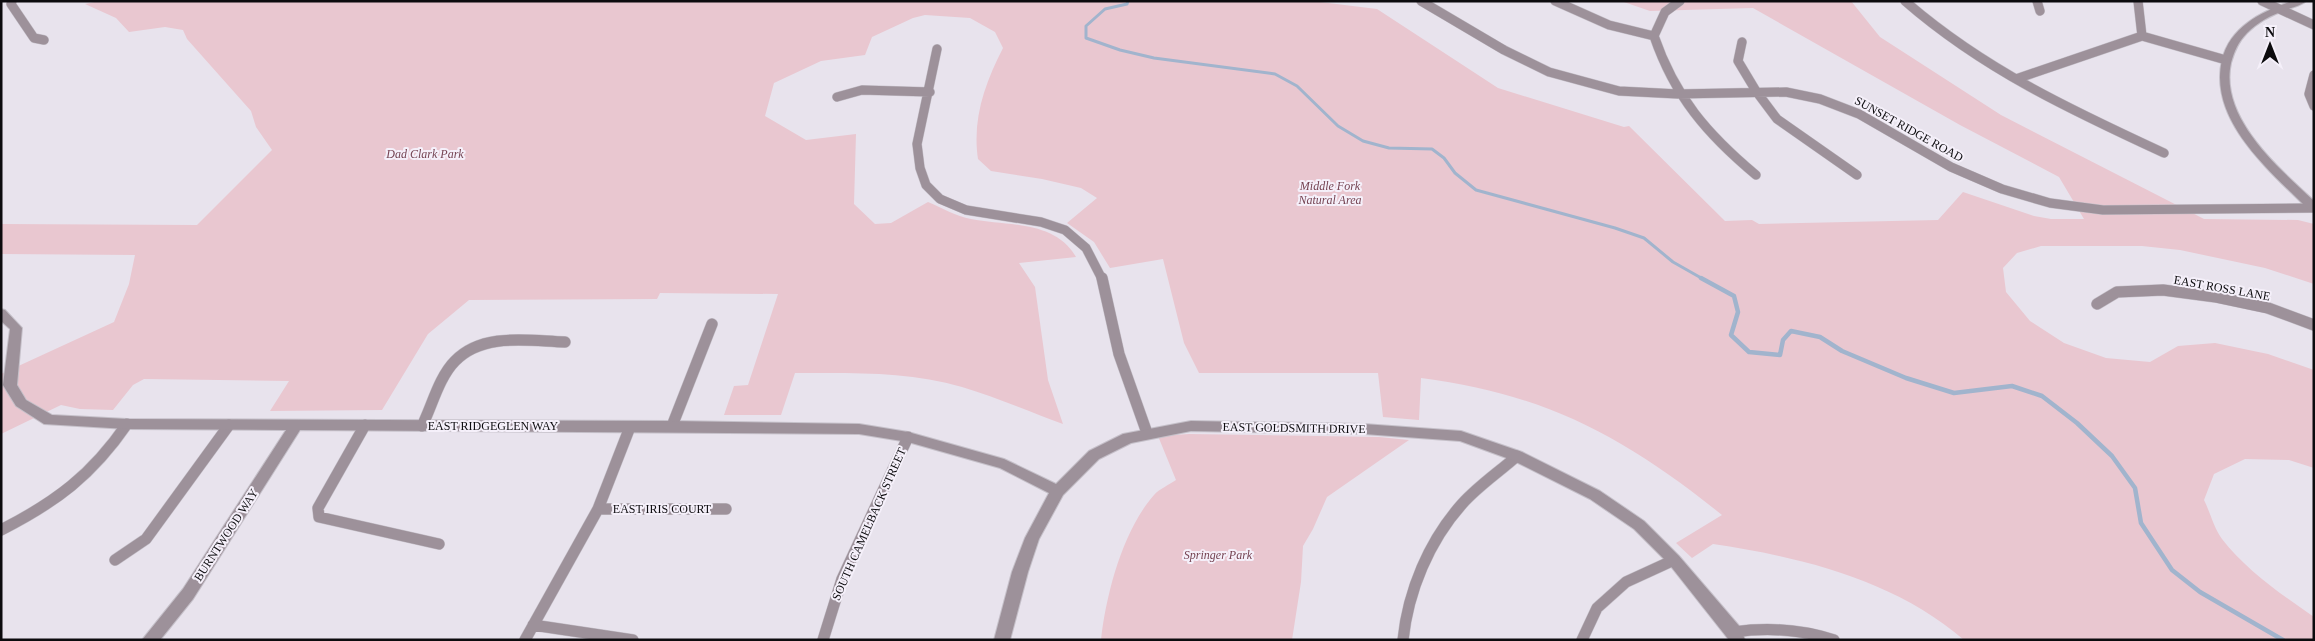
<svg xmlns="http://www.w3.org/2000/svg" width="2315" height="641" font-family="'Times New Roman',serif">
  <rect width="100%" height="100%" fill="#e8e3ed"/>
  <path fill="#e9c7d0" d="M99,1H1312L1377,9L1498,88L1624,127L1629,126L1725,221L1752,220L1759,224L1938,220L1963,192L2034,216L2051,219H2084L2059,177L1960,125L1753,8L1650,11L1621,1H1851L1880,37L2001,115L2204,219L2298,220L2314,224V284L2265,268L2180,250L2142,246H2041L2017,253L2003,268L2006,292L2030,321L2064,343L2106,358L2150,362L2178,346L2215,343L2268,354L2314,370V468L2289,460L2245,459L2214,474L2204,500C2210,512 2214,528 2222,539C2246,570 2282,595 2314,617V640H1964C1895,580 1801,557 1713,544L1692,558L1676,543L1722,515C1625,437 1546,394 1421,378L1419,420L1383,417L1378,373H1199L1184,343L1163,259L1110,268L1094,242L1067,223L1097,198L1081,188L1042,179L991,171L978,159C972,119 985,83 1003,48L995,32L970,18L925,15L913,18L872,37L865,55L821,61L774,83L765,116L806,140L856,134L854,204L875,224L891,223L928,202C942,208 956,216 971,219C1006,226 1055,220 1076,257L1019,263L1035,287L1048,380L1063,424C1030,412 996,397 962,387C908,371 851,373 795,373L781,415H724L734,386L748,385L778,294L660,293L657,299L469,300L428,334L382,410L270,411L289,381L144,379L133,385L113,410L80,409L61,405L1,434V374L114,322L129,284L135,255L1,254V224L197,225L272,150L256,127L251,111L187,39L183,30L165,27L129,32L116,18L85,4Z
    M1189,434L1379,437L1409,440L1327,497L1313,529L1303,546L1301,582L1292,640H1101C1106,594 1123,530 1154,495C1159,489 1169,485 1176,480L1158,436Z"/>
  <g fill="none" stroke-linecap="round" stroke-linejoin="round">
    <path stroke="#a1b4cd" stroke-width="3" d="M1128,1L1127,4L1105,9L1086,26V38L1120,50L1154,58L1275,74L1297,86L1338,126L1363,141L1389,148L1432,149L1444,158L1455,173L1476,190L1615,228L1644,238L1673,262L1703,279"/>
    <path stroke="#a1b4cd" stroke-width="4.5" d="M1701,278L1734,296L1738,312L1731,335L1749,352L1780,355L1783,340L1791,331L1820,337L1842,351L1906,378L1954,393L2012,386L2042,396L2077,423L2112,456L2135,488L2141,523L2172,570L2200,592L2283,640"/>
    <g stroke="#c5c0c9" stroke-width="10">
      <path id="minor-far1" d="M12,1L11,4L34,38L44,40
        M1421,1L1504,50L1549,72L1619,91L1678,94L1786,92L1820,99L1859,114L1951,167L2002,189L2050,203L2103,210L2314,208
        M1555,1L1609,25L1654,36
        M1680,1L1665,12L1654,36C1675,97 1707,134 1756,175
        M1905,1C1983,69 2071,110 2164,153
        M2037,1L2040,11
        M2262,1L2314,25
        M2142,36L2226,60
        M1742,42L1738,61L1756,91L1777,119L1857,175
        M937,49L917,144L920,168L926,185L940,199L966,210L1041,222L1065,230L1086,248L1102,279
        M2314,75L2309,94L2314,106
        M2016,79L2142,36L2138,1
        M837,97L862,90L930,92"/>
    </g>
    <g stroke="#c5c0c9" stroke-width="12">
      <path id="minor" d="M1102,278L1119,354L1147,433
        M2097,304L2117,292L2163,290L2216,297L2268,308L2314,325
        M365,425L318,508L319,517L439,544
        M422,426C432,406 439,377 455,361C483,332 529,341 565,342
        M672,426L712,324
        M598,509H726
        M1,530C56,502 92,475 127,424
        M115,560L146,539L229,425
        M533,625L633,640
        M1734,632C1769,627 1800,629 1834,640
        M525,640L598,509L630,427
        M823,640L842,579L908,437
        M1403,640C1408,591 1429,541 1462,504C1478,486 1499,472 1517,456
        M1582,640L1597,608L1626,582L1674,560"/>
    </g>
    <g stroke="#c5c0c9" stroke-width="2">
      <path id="tertiary" d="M2292,1H2306C2301,6 2292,7 2286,10C2271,15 2258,22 2247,33C2238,42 2234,52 2231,63C2219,118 2279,168 2314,201V212L2310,211C2271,172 2208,121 2222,60C2230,26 2263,11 2292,1Z
        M1,309L5,310L22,328L17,385L26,400L52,415L127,419L672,421L859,424L908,432L1004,459L1056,484L1089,451L1123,434L1191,421L1364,424L1461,431L1522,452L1600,491L1644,521L1679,556L1740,627L1745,640H1729L1669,564L1634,529L1590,499L1512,460L1460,441L1364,434L1191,431L1131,443L1099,459L1063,495L1039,539L1028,572L1010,640H994L1012,572L1025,538L1049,493L1000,468L908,442L859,434L300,430L193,599L160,640H142L183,589L286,430L127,429L44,424L16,406L3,385L10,329L1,321Z"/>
    </g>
    <use href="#minor-far1" stroke="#9d919a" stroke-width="9"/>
    <use href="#minor" stroke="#9d919a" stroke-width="11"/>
    <use href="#tertiary" fill="#9d919a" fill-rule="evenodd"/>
  </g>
  <g text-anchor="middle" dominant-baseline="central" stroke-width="4" stroke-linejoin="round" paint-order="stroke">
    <g font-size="12" fill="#0c0b0e" stroke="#f5f0fa">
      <text transform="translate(1909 129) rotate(29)">SUNSET RIDGE ROAD</text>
      <text transform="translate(2222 288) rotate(10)">EAST ROSS LANE</text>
      <text x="493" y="426">EAST RIDGEGLEN WAY</text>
      <text transform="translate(1294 428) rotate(1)">EAST GOLDSMITH DRIVE</text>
      <text x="662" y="509">EAST IRIS COURT</text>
      <text transform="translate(869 524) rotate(-66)">SOUTH CAMELBACK STREET</text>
      <text transform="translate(226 535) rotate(-57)">BURNTWOOD WAY</text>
    </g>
    <g font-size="12" font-style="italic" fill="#754352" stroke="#f5f0fa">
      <text x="425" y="154">Dad Clark Park</text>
      <text x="1330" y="186">Middle Fork<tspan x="1330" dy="14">Natural Area</tspan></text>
      <text x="1218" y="555">Springer Park</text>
    </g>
  </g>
  <rect width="2315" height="641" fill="none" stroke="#0c0b0e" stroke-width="5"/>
  <g transform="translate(2270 45)" stroke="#f5f0fa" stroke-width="4" paint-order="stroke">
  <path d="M0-4L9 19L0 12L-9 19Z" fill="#0c0b0e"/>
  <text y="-8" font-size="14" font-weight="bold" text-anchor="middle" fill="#0c0b0e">N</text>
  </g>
</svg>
